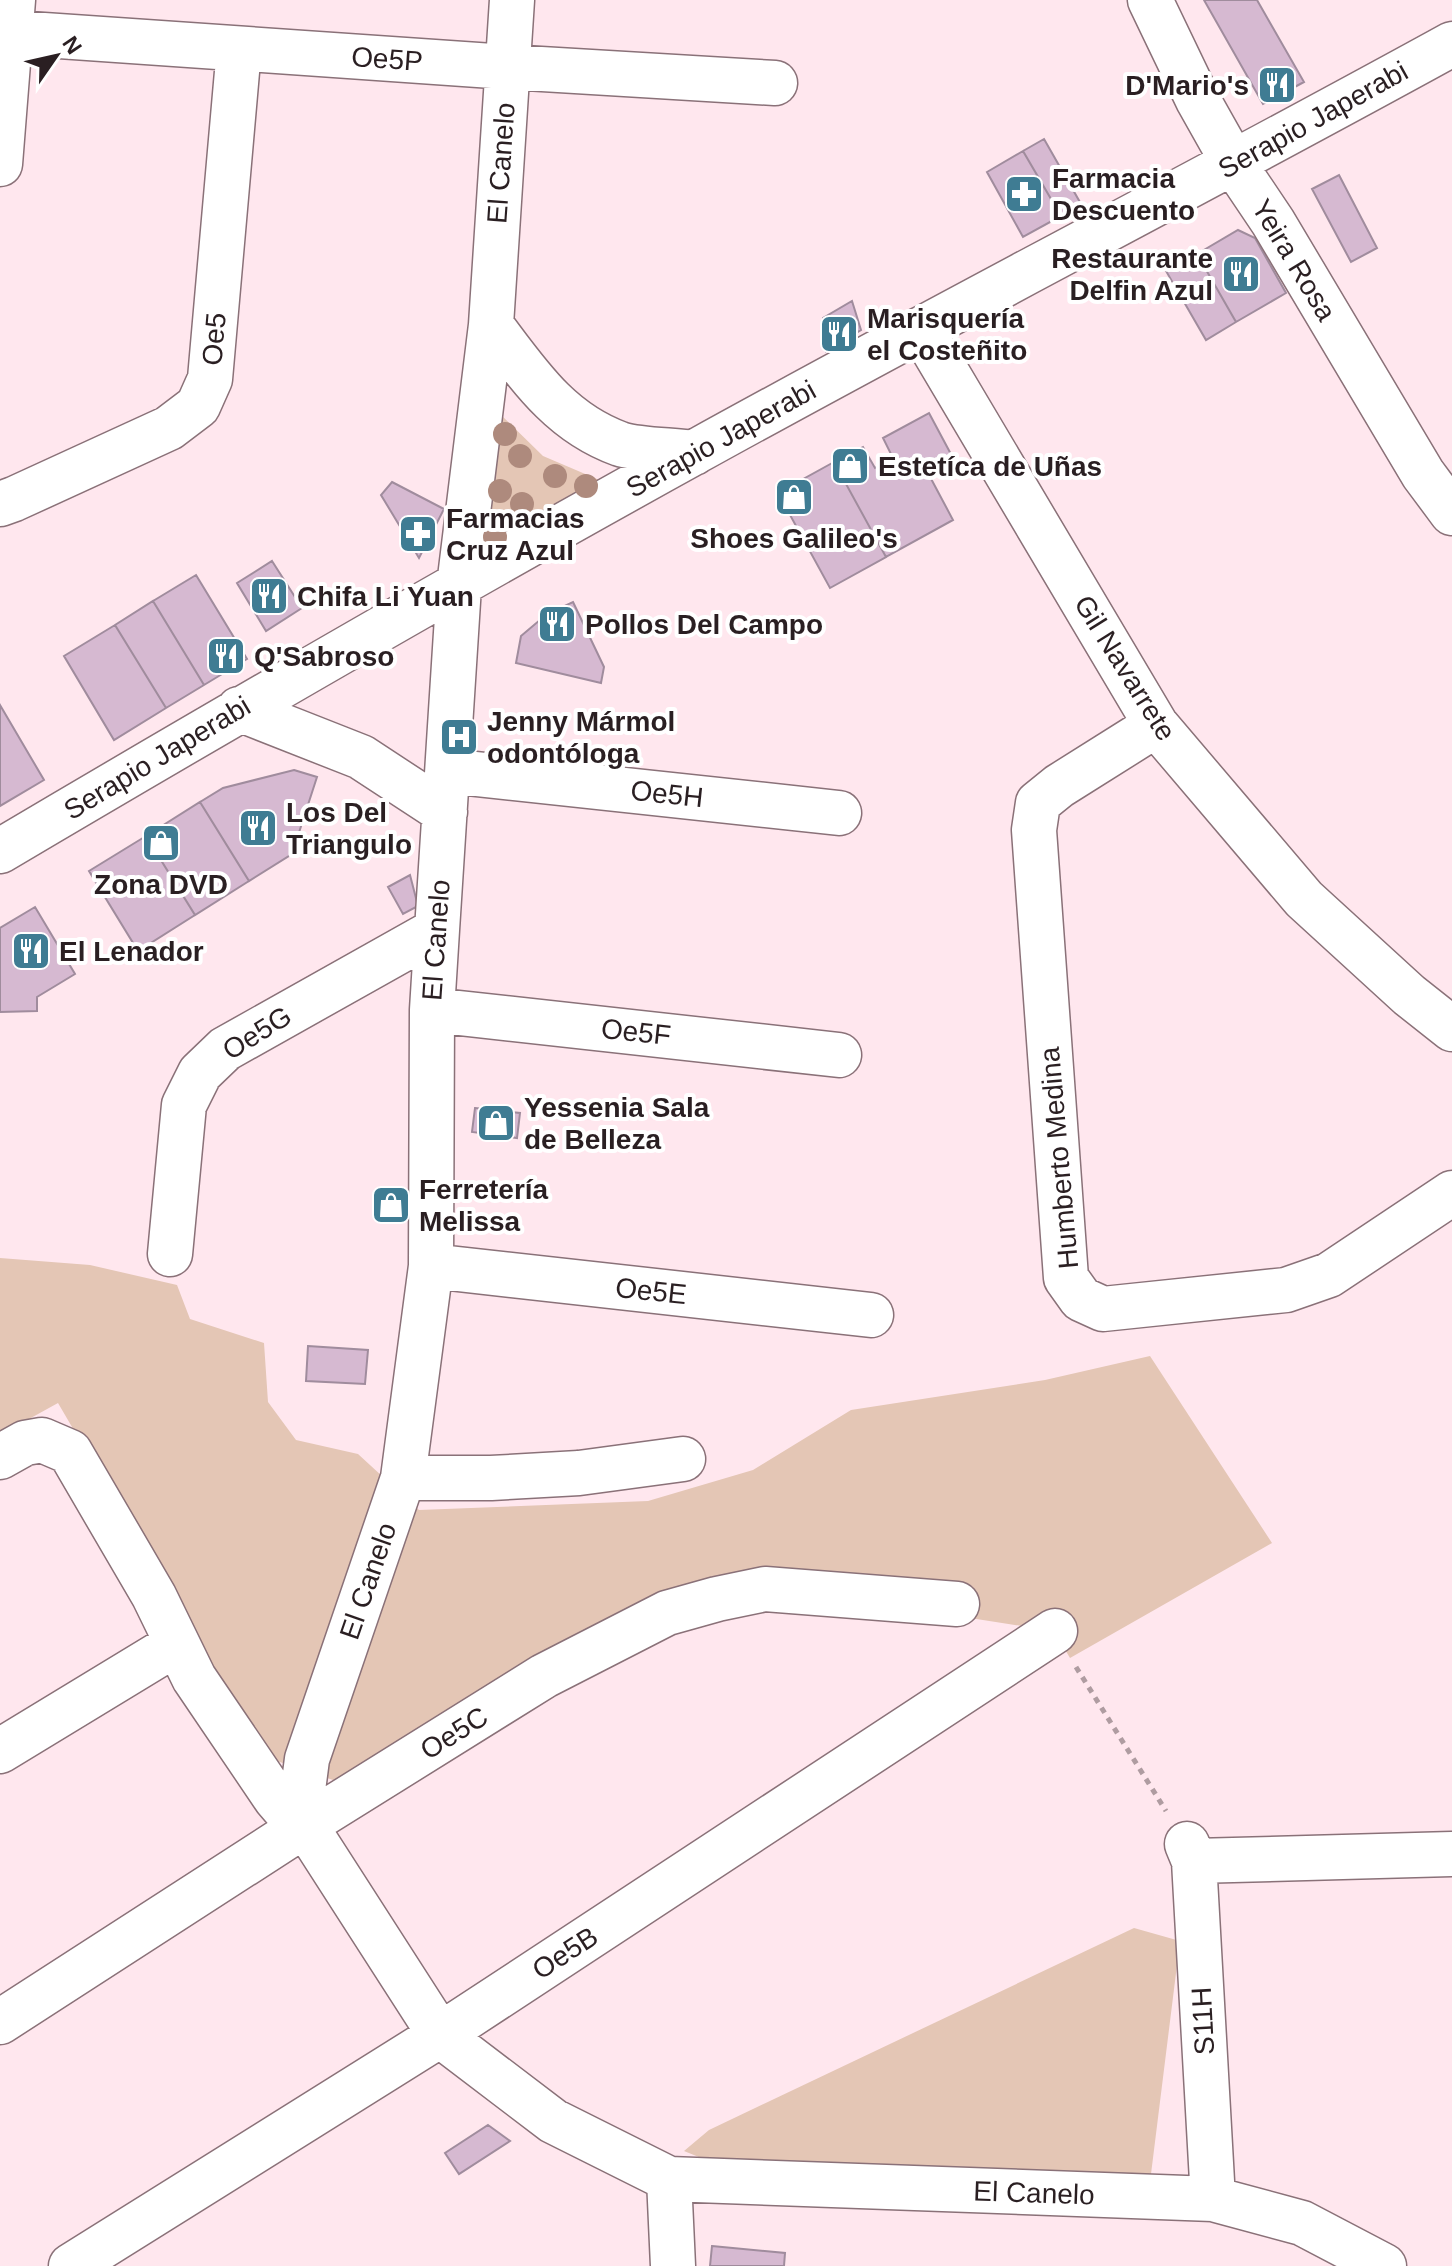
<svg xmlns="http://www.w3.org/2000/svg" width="1452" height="2266" font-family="Arial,sans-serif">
  <rect width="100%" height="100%" fill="#ffe7ee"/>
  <path fill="#e4c6b5" d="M498,412L543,456L604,482L485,552Z
    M0,1258L90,1265L177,1285L190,1319L264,1343L268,1402L296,1440L358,1454L419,1510L648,1501L753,1470L851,1410L1045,1380L1150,1356L1272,1543L1070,1658L1054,1631L766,1586L336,1781L265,1757L58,1403L0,1435Z
    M1134,1928L1180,1941L1151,2174L721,2166L684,2151L709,2130Z"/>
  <path fill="#d6b9d1" stroke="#a08c9d" stroke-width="2" d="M1204,0H1257L1304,82L1263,104Z
    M1044,139L1081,204L1061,216L1023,151Z
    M1023,151L1061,216L1023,237L987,172Z
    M1339,175L1377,248L1351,262L1312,189Z
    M1238,230L1255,238L1286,293L1236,322L1197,254Z
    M1197,254L1236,322L1206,340L1166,271Z
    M852,301L861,330L826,351L823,318Z
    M929,413L953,458L928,473L953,520L886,557L834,462L863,447L875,468L893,458L883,438Z
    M834,462L886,557L830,588L778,493Z
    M392,482L444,509L419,558L381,495Z
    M272,561L302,608L266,631L237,583Z
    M196,575L247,659L204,685L153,601Z
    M153,601L204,685L166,708L115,625Z
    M573,602L604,667L601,683L516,663L521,636L547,614Z
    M115,625L166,708L114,740L64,656Z
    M0,705L44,780L0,806Z
    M294,770L317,777L292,854L249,881L200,802L223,788Z
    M200,802L249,881L195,915L146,836Z
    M146,836L195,915L138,951L89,871Z
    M410,875L418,906L403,914L388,887Z
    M35,907L75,974L37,997V1011L0,1012V928Z
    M475,1108L520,1113L517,1138L472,1132Z
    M383,1195L400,1196V1214H382Z
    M308,1346L368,1350L365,1384L306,1381Z
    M488,2125L510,2141L459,2174L445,2153Z
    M712,2246L785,2253L784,2266H710Z"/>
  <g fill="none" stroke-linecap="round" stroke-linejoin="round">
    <g stroke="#8a7178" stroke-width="47">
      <path id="minor" d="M512,0L491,325L459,586L437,930L432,1010L431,1266L403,1478L307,1759L303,1790L305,1825L440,2035L553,2121L669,2179L1213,2199L1302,2223L1384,2266
        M1150,0L1198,100L1234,164L1273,222L1423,474L1452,513
        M0,32L507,67L775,83
        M0,164L13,0
        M491,325C528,374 559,422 620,444C638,450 673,450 694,453
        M921,329L1156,725L1304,899L1409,995L1452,1029
        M0,504L14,499L169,428L198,406L210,379L239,49
        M239,709L361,757L445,812
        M1156,725L1059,786L1038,803L1034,830L1066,1278L1081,1299L1103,1309L1286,1290L1329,1275L1452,1193
        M448,771L839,813
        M0,851C230,715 461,581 695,452C946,313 1201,182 1452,44
        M432,1010L839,1055
        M170,1254L184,1105L200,1073L225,1049L437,930
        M431,1266L871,1315
        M0,1457L25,1443L42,1440L70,1452L154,1596L194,1678L276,1799L288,1813L305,1825
        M403,1478H491L579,1473L683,1459
        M0,1751L176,1644
        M1187,1844L1194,1861L1213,2199
        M1194,1861L1452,1854
        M0,2022L305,1825L544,1676L667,1613L717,1599L765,1589L957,1604
        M669,2179L673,2266
        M71,2266L440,2035L1055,1631"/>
    </g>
    <path stroke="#af9ca1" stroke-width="5" stroke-dasharray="6 6" stroke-linecap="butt" d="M1076,1667L1166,1811"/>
    <use href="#minor" stroke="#fff" stroke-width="44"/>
  </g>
  <g fill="#ae8a7d">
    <circle cx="505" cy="434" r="12"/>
    <circle cx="520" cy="456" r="12"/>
    <circle cx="555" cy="476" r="12"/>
    <circle cx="586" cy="486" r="12"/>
    <circle cx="500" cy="491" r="12"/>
    <circle cx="522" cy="504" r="12"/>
    <circle cx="495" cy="537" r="12"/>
  </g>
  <defs>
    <g id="restaurant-square" transform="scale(2)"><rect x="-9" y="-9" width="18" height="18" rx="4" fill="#3f7c93" stroke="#fff"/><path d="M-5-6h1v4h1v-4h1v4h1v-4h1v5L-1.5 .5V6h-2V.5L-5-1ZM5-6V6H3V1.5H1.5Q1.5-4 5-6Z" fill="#fff"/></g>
    <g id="pharmacy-square" transform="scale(2)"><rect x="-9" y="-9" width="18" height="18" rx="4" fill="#3f7c93" stroke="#fff"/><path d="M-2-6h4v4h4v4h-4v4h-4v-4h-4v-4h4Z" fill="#fff"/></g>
    <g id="shop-square" transform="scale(2)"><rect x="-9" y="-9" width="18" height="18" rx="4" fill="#3f7c93" stroke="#fff"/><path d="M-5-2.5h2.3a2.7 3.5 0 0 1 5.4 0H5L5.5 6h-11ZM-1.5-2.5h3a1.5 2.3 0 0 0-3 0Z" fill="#fff"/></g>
    <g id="hospital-square" transform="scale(2)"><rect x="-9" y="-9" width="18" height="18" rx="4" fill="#3f7c93" stroke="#fff"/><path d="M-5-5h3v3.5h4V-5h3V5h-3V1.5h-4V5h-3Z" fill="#fff"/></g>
  </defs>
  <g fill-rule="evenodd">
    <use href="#restaurant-square" x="1277" y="85"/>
    <use href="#pharmacy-square" x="1024" y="194"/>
    <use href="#restaurant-square" x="1241" y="274"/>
    <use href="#restaurant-square" x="839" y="334"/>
    <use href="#shop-square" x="850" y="466"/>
    <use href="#shop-square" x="794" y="497"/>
    <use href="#pharmacy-square" x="418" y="534"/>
    <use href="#restaurant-square" x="269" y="596"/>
    <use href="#restaurant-square" x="557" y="624"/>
    <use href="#restaurant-square" x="226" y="656"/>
    <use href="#hospital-square" x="459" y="737"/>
    <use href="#restaurant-square" x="258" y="828"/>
    <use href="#shop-square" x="161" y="843"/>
    <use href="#restaurant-square" x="31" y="951"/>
    <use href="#shop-square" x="496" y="1123"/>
    <use href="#shop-square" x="391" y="1205"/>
  </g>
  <g text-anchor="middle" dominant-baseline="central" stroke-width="8" stroke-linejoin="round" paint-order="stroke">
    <g font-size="28" fill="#2a1f22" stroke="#fff">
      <text transform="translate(387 59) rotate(4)">Oe5P</text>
      <text transform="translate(1313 120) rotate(-29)">Serapio Japerabi</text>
      <text transform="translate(501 163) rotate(-86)">El Canelo</text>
      <text transform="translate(1294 260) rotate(59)">Yeira Rosa</text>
      <text transform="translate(214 339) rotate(-85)">Oe5</text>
      <text transform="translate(721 439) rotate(-29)">Serapio Japerabi</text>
      <text transform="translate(1125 668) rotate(58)">Gil Navarrete</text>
      <text transform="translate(157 758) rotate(-31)">Serapio Japerabi</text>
      <text transform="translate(667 794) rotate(6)">Oe5H</text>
      <text transform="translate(436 940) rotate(-86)">El Canelo</text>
      <text transform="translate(636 1032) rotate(6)">Oe5F</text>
      <text transform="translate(257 1033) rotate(-32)">Oe5G</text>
      <text transform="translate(1059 1158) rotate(-95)">Humberto Medina</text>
      <text transform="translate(651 1291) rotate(6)">Oe5E</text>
      <text transform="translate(368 1581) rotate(-71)">El Canelo</text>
      <text transform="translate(454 1733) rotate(-32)">Oe5C</text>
      <text transform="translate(565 1953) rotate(-33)">Oe5B</text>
      <text transform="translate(1203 2021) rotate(-93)">S11H</text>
      <text transform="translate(1034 2193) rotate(2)">El Canelo</text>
    </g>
    <g font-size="28" font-weight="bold" fill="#2a1f22" stroke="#fff" text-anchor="start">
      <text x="1249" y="85" text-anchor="end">D'Mario's</text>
      <text x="1052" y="178">Farmacia<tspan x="1052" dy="32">Descuento</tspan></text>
      <text x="1213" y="258" text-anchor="end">Restaurante<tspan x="1213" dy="32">Delfin Azul</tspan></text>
      <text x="867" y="318">Marisquería<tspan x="867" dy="32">el Costeñito</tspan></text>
      <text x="878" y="466">Estetíca de Uñas</text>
      <text x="446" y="518">Farmacias<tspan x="446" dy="32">Cruz Azul</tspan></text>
      <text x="794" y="538" text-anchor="middle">Shoes Galileo's</text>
      <text x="297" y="596">Chifa Li Yuan</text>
      <text x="585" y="624">Pollos Del Campo</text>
      <text x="254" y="656">Q'Sabroso</text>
      <text x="487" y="721">Jenny Mármol<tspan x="487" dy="32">odontóloga</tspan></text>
      <text x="286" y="812">Los Del<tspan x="286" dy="32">Triangulo</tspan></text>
      <text x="161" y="884" text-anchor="middle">Zona DVD</text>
      <text x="59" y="951">El Lenador</text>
      <text x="524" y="1107">Yessenia Sala<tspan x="524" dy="32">de Belleza</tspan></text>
      <text x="419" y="1189">Ferretería<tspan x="419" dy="32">Melissa</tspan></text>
    </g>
  </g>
  <g transform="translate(56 56) rotate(56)" stroke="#ffffff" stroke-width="6" paint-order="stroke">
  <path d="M0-6L14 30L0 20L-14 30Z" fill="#2a1f22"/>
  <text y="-12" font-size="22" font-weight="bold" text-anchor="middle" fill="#2a1f22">N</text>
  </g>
</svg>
